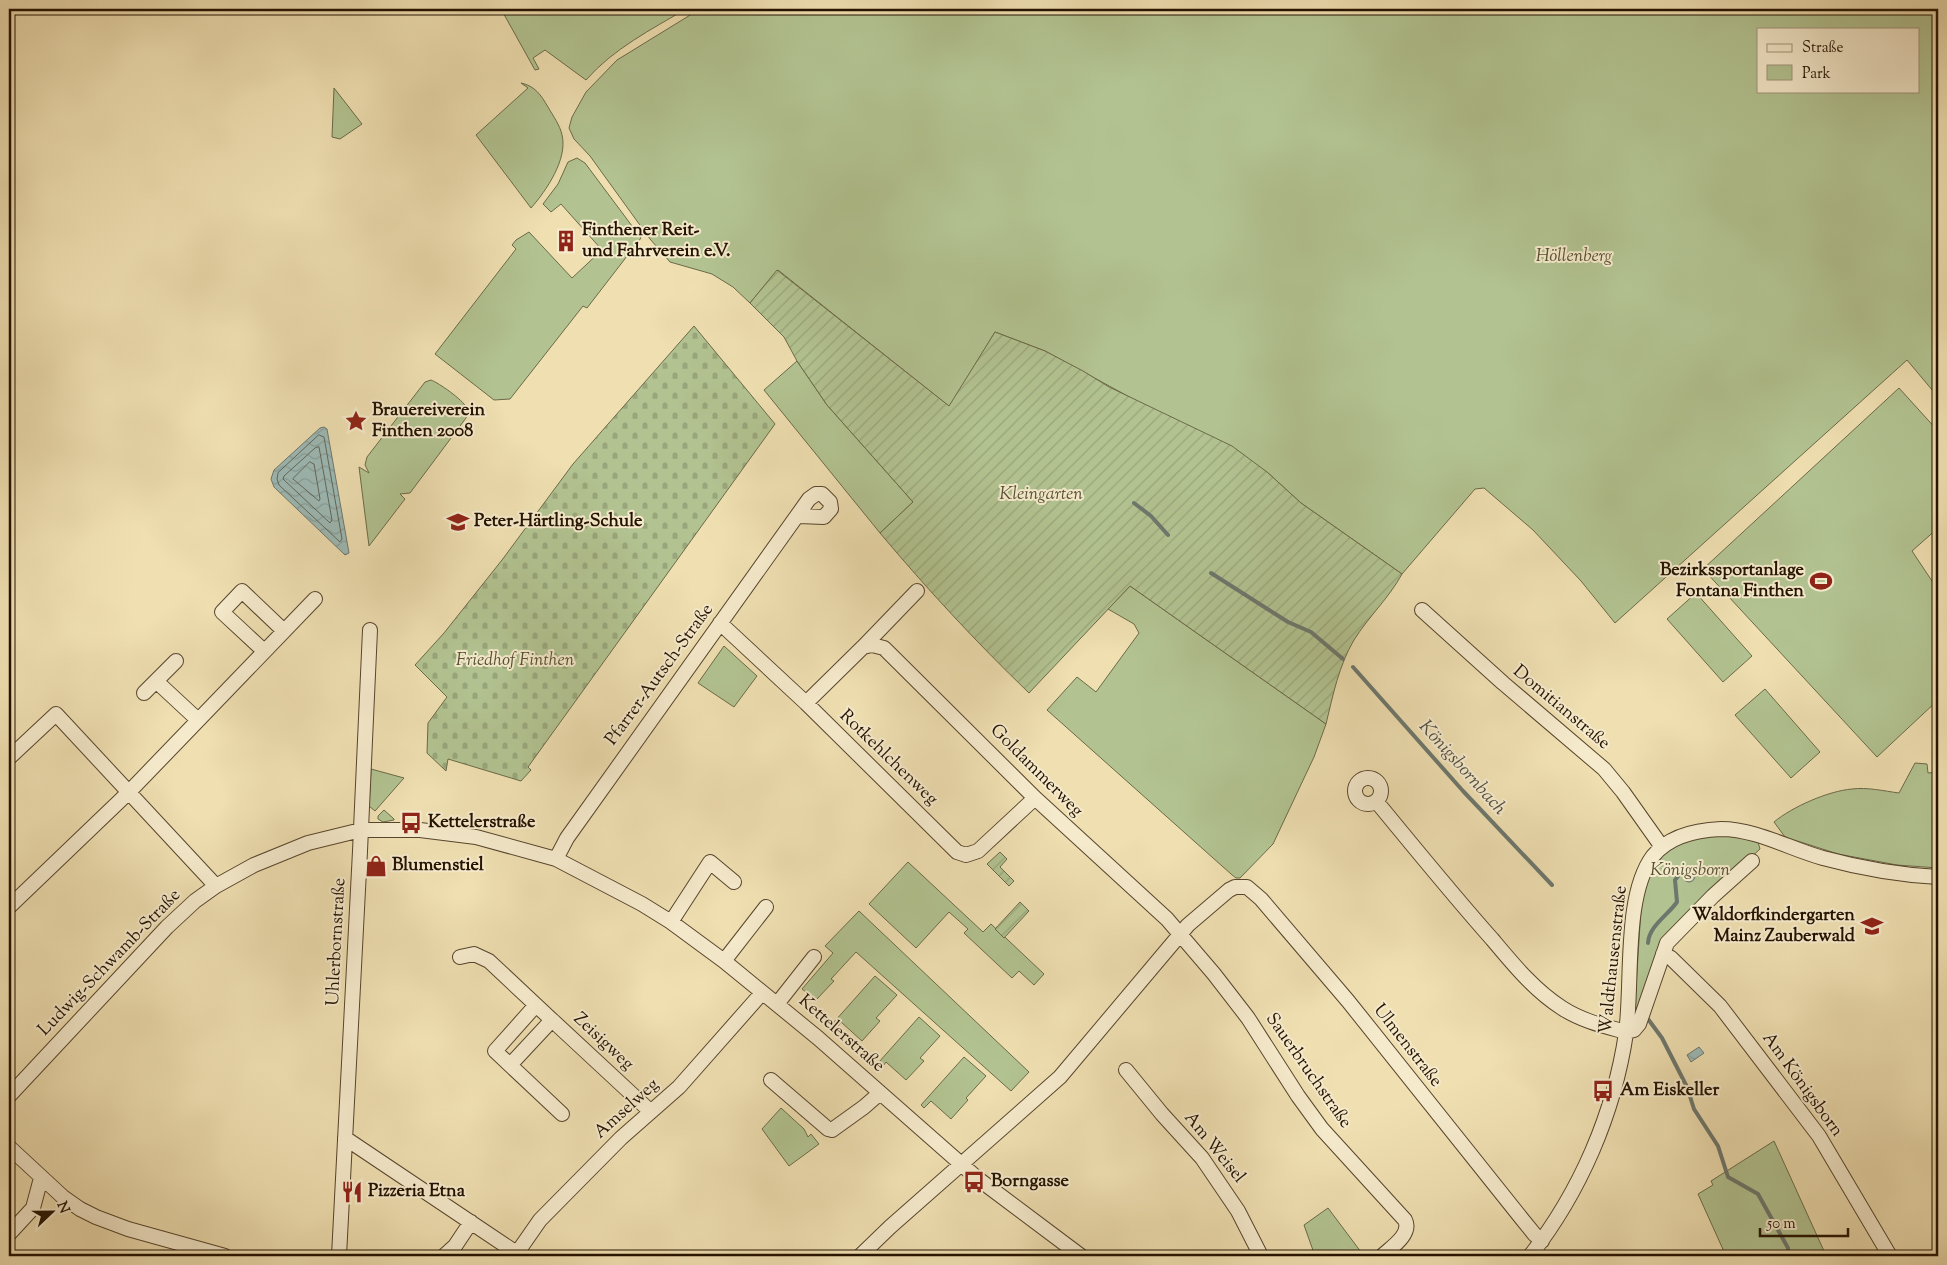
<svg xmlns="http://www.w3.org/2000/svg" width="1947" height="1265" font-family="'Sorts Mill Goudy',serif">
  <defs>
    <pattern id="cemetery-stones" width="16" height="16" patternUnits="userSpaceOnUse" patternTransform="scale(1.25)"><rect width="16" height="16" fill="#b2c391"/><path d="M2 7V4a2 2 0 0 1 4 0v3zM10 15v-3a2 2 0 0 1 4 0v3z" fill="#99a67b"/></pattern>
    <pattern id="garden-furrows" width="10" height="10" patternUnits="userSpaceOnUse" patternTransform="scale(1.25)"><rect width="10" height="10" fill="#b2c391"/><path d="M-1 1l2-2M0 10L10 0M9 11l2-2" fill="none" stroke="#99a67b"/></pattern>
    <pattern id="water-waves" width="16" height="10" patternUnits="userSpaceOnUse" patternTransform="scale(1.25)"><rect width="16" height="10" fill="#9dbab6"/><path d="M0 5q4-4 8 0t8 0" fill="none" stroke="#879f9b"/></pattern>
  </defs>
  <rect width="100%" height="100%" fill="#efdfb1"/>
  <filter id="stains"><feTurbulence type="fractalNoise" baseFrequency=".004" numOctaves="4"/><feColorMatrix values="0 0 0 0 .2 0 0 0 0 .09 0 0 0 0 .02 0 0 0 .5 -.17"/></filter>
  <radialGradient id="worn" r=".72"><stop offset=".6" stop-color="#630" stop-opacity="0"/><stop offset="1" stop-color="#630" stop-opacity=".3"/></radialGradient>
  <path fill="#b2c391" stroke="#6b6a48" fill-rule="evenodd" d="M501,9H686C652,29 613,49 586,80L545,50L533,58L539,69L535,70Z
    M700,9H1938V397L1907,360L1615,623L1581,581L1533,530L1484,488L1475,489L1402,574L1301,503L1267,472L1045,351L995,332L950,407L778,270L750,303L733,287L712,274L670,262L650,239L590,156L574,139L569,128L572,117L586,92L617,60ZM1758,29H1918V91H1758Z
    M521,83C535,86 541,95 548,107C553,116 560,125 562,135C568,159 546,191 531,208L476,135L528,88Z
    M334,88L362,124L340,139L332,137Z
    M577,158L585,163L641,238L587,308L583,306L510,399L494,400L435,354L516,249L512,245L516,240L529,232L572,278L602,250L561,204L551,212L543,204L558,184L568,162Z
    M797,361L827,405L913,502L880,533L764,390Z
    M431,380C439,383 463,400 466,407C468,411 467,414 466,418L410,493L400,494L405,499L369,546L359,467L369,473L365,465L367,457L425,382Z
    M1899,388L1938,431V528L1912,551L1938,590V700L1877,757L1703,569Z
    M1130,586L1326,724L1314,757L1273,844L1240,878H1236L1231,874L1047,710L1077,677L1096,692L1139,633L1134,624L1108,609Z
    M1696,593L1752,656L1723,682L1667,619Z
    M724,646L757,676L734,707L698,683Z
    M1765,689L1820,752L1791,778L1735,715Z
    M1915,763L1927,764L1928,773L1938,772V868L1897,865L1838,854L1785,837L1774,822C1792,807 1828,791 1852,789C1867,787 1884,791 1899,793Z
    M371,769L404,778L375,811L369,806Z
    M384,810L394,819V820L383,822L378,819V816Z
    M1726,835L1758,842L1760,849L1690,913L1634,1019L1642,893L1654,865L1669,849L1697,837Z
    M908,862L983,932L991,924L1044,974L1034,985L1019,971L1012,978L964,933L968,929L949,912L916,948L869,904Z
    M859,911L1029,1072L1011,1091L856,952L831,979L834,981L816,1000L802,989L833,953L825,946Z
    M875,976L897,995L876,1018L880,1021L862,1041L841,1022L838,1026L834,1022Z
    M919,1017L940,1036L920,1058L924,1061L906,1080L886,1062L883,1066L879,1062Z
    M964,1057L986,1076L966,1098L968,1100L951,1119L931,1101L924,1108L921,1105Z
    M781,1108L804,1129L808,1137L811,1134L819,1144L789,1166L762,1129Z
    M1774,1141L1824,1251L1822,1256H1726L1698,1194L1713,1185L1711,1181Z
    M1328,1208L1364,1256H1315L1304,1225Z"/>
  <path fill="url(#cemetery-stones)" stroke="#6b6a48" d="M694,326L775,424L528,767L531,770L521,781L448,759L446,771L427,753L428,723L447,697L415,665L444,633L502,560L573,464Z"/>
  <path fill="url(#garden-furrows)" stroke="#6b6a48" d="M777,270L949,406L995,332L1045,351L1083,371L1109,387L1232,446L1267,472L1301,503L1402,574C1389,598 1369,616 1354,640C1339,665 1333,695 1326,724L1130,586L1029,693C976,642 927,589 880,533L913,502L827,405L797,361L784,337L750,303Z
    M1000,852L1007,859L1000,867L1014,881L1009,886L987,864Z
    M1020,902L1029,911L1004,938L995,929Z"/>
  <path fill="url(#water-waves)" stroke="#6d776d" d="M324,427L327,429L349,553L345,555L274,487L271,479L274,470L320,428Z
    M1683 876a6 6 0 1 1 12 0a6 6 0 1 1-12 0Z
    M1699,1047L1704,1053L1691,1062L1687,1055Z"/>
  <g fill="none" stroke-linecap="round" stroke-linejoin="round">
    <path stroke="#60665b" stroke-width="1" d="M319,435L324,437L342,539L340,542L279,485L277,479L278,473Z
      M319,447L332,520L330,523L283,479L284,476L315,448Z
      M310,462L314,464L320,499L319,501L293,479Z"/>
    <path stroke="#6d776d" stroke-width="4" d="M1134,503L1151,516L1168,535
      M1211,573L1288,622L1311,632L1343,659
      M1353,667L1463,791L1552,885
      M1648,943C1649,926 1668,915 1677,902L1675,880L1679,875H1689L1693,871
      M1648,1019L1662,1038L1687,1087L1694,1109L1718,1146L1728,1177L1758,1194L1788,1248L1789,1256"/>
    <g stroke="#57452c" stroke-width="16">
      <path id="minor" d="M1422,610L1503,683L1604,769L1623,792L1662,847
        M720,623L806,703L957,852L966,855L978,851L1035,798
        M863,647L917,591
        M264,651L222,612L242,591L284,631
        M156,681L198,720
        M144,693L176,661
        M806,703L863,647L872,645L884,648L1035,798L1167,919L1214,974L1248,1018L1298,1096L1322,1129L1405,1220C1412,1234 1392,1247 1382,1256
        M9,758L56,714L216,886
        M1355 791a13 13 0 1 1 26 0a13 13 0 1 1-26 0Z
        M1376,801C1414,847 1452,894 1492,939C1513,964 1534,990 1562,1008C1582,1021 1604,1026 1626,1032
        M556,859L567,838L809,499L816,494H822L830,502L831,509L824,517L799,516
        M9,907L129,792L315,599
        M671,922L710,862L734,882
        M1663,954L1671,958L1720,1006L1819,1136L1890,1256
        M460,957L474,954L489,961L536,1005
        M724,961L766,907
        M777,1004L814,957
        M552,1020L650,1111
        M1626,1032L1634,1030L1639,1024L1667,943L1713,896L1752,861
        M510,1065L552,1020L536,1005L495,1051L562,1114
        M1126,1070L1162,1114L1202,1158L1238,1211L1261,1256
        M771,1080L828,1129L832,1130L864,1107L880,1093
        M9,1096L167,927L195,901L216,886L254,865L308,843L361,830H420L476,837L556,859L642,904L671,922L724,961L818,1038L977,1178L1081,1256
        M345,1138L521,1256
        M9,1147L63,1197L80,1209L96,1217L128,1229L225,1256
        M9,1234L33,1208L41,1178
        M517,1253L540,1220L621,1138L679,1087L762,993
        M339,1256L360,851L370,630
        M444,1256L455,1246L471,1222
        M860,1256L890,1227L1060,1077L1188,925L1229,890L1235,887H1247L1261,899L1348,1001L1522,1219L1535,1235L1542,1241
        M1530,1256C1580,1192 1614,1114 1626,1033C1633,983 1623,896 1653,856C1669,836 1697,830 1721,829C1756,829 1790,849 1823,858C1860,868 1900,875 1938,877"/>
    </g>
    <use href="#minor" stroke="#f5eacc" stroke-width="14"/>
  </g>
  <defs>
    <g id="building-bare" transform="scale(1.725)"><path d="M-4-6H4V6H1V3H-1V6H-4ZM-2.5-4.3h1.7v1.8h-1.7ZM.8-4.3h1.7v1.8H.8ZM-2.5-1h1.7V.8h-1.7ZM.8-1h1.7V.8H.8Z" fill="#8f2418" stroke="#f5eacc" stroke-width="2.5" paint-order="stroke"/></g>
    <g id="sight-bare" transform="scale(1.725)"><path d="M0-6L1.8-2.2L6-1.7L2.9 1.2L3.7 5.4L0 3.3L-3.7 5.4L-2.9 1.2L-6-1.7L-1.8-2.2Z" fill="#8f2418" stroke="#f5eacc" stroke-width="2.5" paint-order="stroke"/></g>
    <g id="school-bare" transform="scale(1.725)"><path d="M0-5L7-2L0 1L-7-2ZM-4 1L0 2.5L4 1V4Q0 6-4 4Z" fill="#8f2418" stroke="#f5eacc" stroke-width="2.5" paint-order="stroke"/></g>
    <g id="stadium-bare" transform="scale(1.725)"><path d="M0-5a6.5 5 0 1 0 0 10a6.5 5 0 1 0 0-10ZM-3.5-1.8h7v3.6h-7Z" fill="#8f2418" stroke="#f5eacc" stroke-width="2.5" paint-order="stroke"/></g>
    <g id="bus-bare" transform="scale(1.725)"><path d="M-5-6H5V4H4V6H2V4H-2V6H-4V4H-5ZM-3.5-4V0h7V-4ZM-3.5 1.2v1.5H-2V1.2ZM2 1.2v1.5H3.5V1.2Z" fill="#8f2418" stroke="#f5eacc" stroke-width="2.5" paint-order="stroke"/></g>
    <g id="shop-bare" transform="scale(1.725)"><path d="M-5-2.5h2.3a2.7 3.5 0 0 1 5.4 0H5L5.5 6h-11ZM-1.5-2.5h3a1.5 2.3 0 0 0-3 0Z" fill="#8f2418" stroke="#f5eacc" stroke-width="2.5" paint-order="stroke"/></g>
    <g id="restaurant-bare" transform="scale(1.725)"><path d="M-5-6h1v4h1v-4h1v4h1v-4h1v5L-1.5 .5V6h-2V.5L-5-1ZM5-6V6H3V1.5H1.5Q1.5-4 5-6Z" fill="#8f2418" stroke="#f5eacc" stroke-width="2.5" paint-order="stroke"/></g>
  </defs>
  <g fill-rule="evenodd">
    <use href="#building-bare" x="566" y="241"/>
    <use href="#sight-bare" x="356" y="421"/>
    <use href="#school-bare" x="458" y="522"/>
    <use href="#stadium-bare" x="1821" y="581"/>
    <use href="#bus-bare" x="411" y="823"/>
    <use href="#shop-bare" x="376" y="866"/>
    <use href="#school-bare" x="1872" y="926"/>
    <use href="#bus-bare" x="1603" y="1091"/>
    <use href="#bus-bare" x="974" y="1182"/>
    <use href="#restaurant-bare" x="352" y="1192"/>
  </g>
  <g text-anchor="middle" dominant-baseline="central" stroke-width="4" stroke-linejoin="round" paint-order="stroke">
    <g font-size="18" font-weight="bold" fill="#241200" stroke="#f5eacc" text-anchor="start">
      <text x="582" y="231">Finthener Reit-<tspan x="582" dy="21">und Fahrverein e.V.</tspan></text>
      <text x="372" y="411">Brauereiverein<tspan x="372" dy="21">Finthen 2008</tspan></text>
      <text x="474" y="522">Peter-Härtling-Schule</text>
      <text x="1804" y="571" text-anchor="end">Bezirkssportanlage<tspan x="1804" dy="21">Fontana Finthen</tspan></text>
      <text x="428" y="823">Kettelerstraße</text>
      <text x="392" y="866">Blumenstiel</text>
      <text x="1855" y="916" text-anchor="end">Waldorfkindergarten<tspan x="1855" dy="21">Mainz Zauberwald</tspan></text>
      <text x="1620" y="1091">Am Eiskeller</text>
      <text x="991" y="1182">Borngasse</text>
      <text x="368" y="1192">Pizzeria Etna</text>
    </g>
    <g font-size="18" font-style="italic" fill="#565033" stroke="#f5eacc">
      <text x="1574" y="257">Höllenberg</text>
      <text x="1041" y="495">Kleingarten</text>
      <text x="515" y="661">Friedhof Finthen</text>
      <text x="1690" y="871">Königsborn</text>
    </g>
    <g font-size="18" fill="#241200" stroke="#f5eacc">
      <text transform="translate(660 675) rotate(-54)">Pfarrer-Autsch-Straße</text>
      <text transform="translate(1561 708) rotate(40)">Domitianstraße</text>
      <text transform="translate(888 758) rotate(44)">Rotkehlchenweg</text>
      <text transform="translate(1036 771) rotate(45)">Goldammerweg</text>
      <text transform="translate(337 942) rotate(-87)">Uhlerbornstraße</text>
      <text transform="translate(1614 960) rotate(-84)">Waldthausenstraße</text>
      <text transform="translate(110 963) rotate(-46)">Ludwig-Schwamb-Straße</text>
      <text transform="translate(841 1034) rotate(41)">Kettelerstraße</text>
      <text transform="translate(603 1042) rotate(43)">Zeisigweg</text>
      <text transform="translate(1407 1046) rotate(52)">Ulmenstraße</text>
      <text transform="translate(1308 1071) rotate(55)">Sauerbruchstraße</text>
      <text transform="translate(1802 1085) rotate(54)">Am Königsborn</text>
      <text transform="translate(627 1109) rotate(-42)">Amselweg</text>
      <text transform="translate(1214 1148) rotate(51)">Am Weisel</text>
    </g>
    <g font-size="19" font-style="italic" fill="#4e4d40" stroke="#f5eacc">
      <text transform="translate(1462 768) rotate(48)">Königsbornbach</text>
    </g>
  </g>
  <rect width="1947" height="1265" fill="none" stroke="#efdfb1" stroke-width="30"/>
  <rect x="10" y="10" width="1927" height="1245" fill="none" stroke="#241200" stroke-width="2.5"/>
  <rect x="15" y="15" width="1917" height="1235" fill="none" stroke="#241200"/>
  <rect x="1757" y="28" width="162" height="65" fill="#f5eacc" stroke="#a1947a"/>
  <rect x="1767" y="44" width="25" height="8" fill="#f5eacc" stroke="#a1947a"/>
  <text x="1802" y="52" font-size="15" fill="#241200">Straße</text>
  <rect x="1767" y="65" width="25" height="15" fill="#b2c391" stroke="#a1947a"/>
  <text x="1802" y="78" font-size="15" fill="#241200">Park</text>
  <g transform="translate(52 1212) rotate(68)" stroke="#f5eacc" stroke-width="4" paint-order="stroke">
  <path d="M0-4L9 19L0 12L-9 19Z" fill="#241200"/>
  <text y="-8" font-size="14" font-weight="bold" text-anchor="middle" fill="#241200">N</text>
  </g>
  <path d="M1760 1228v8h88v-8" fill="none" stroke="#241200" stroke-width="2.5"/>
  <text x="1767" y="1228" font-size="15" fill="#241200" stroke="#f5eacc" stroke-width="4" paint-order="stroke">50 m</text>
  <rect width="100%" height="100%" filter="url(#stains)"/>
  <rect width="100%" height="100%" fill="url(#worn)"/>
</svg>
